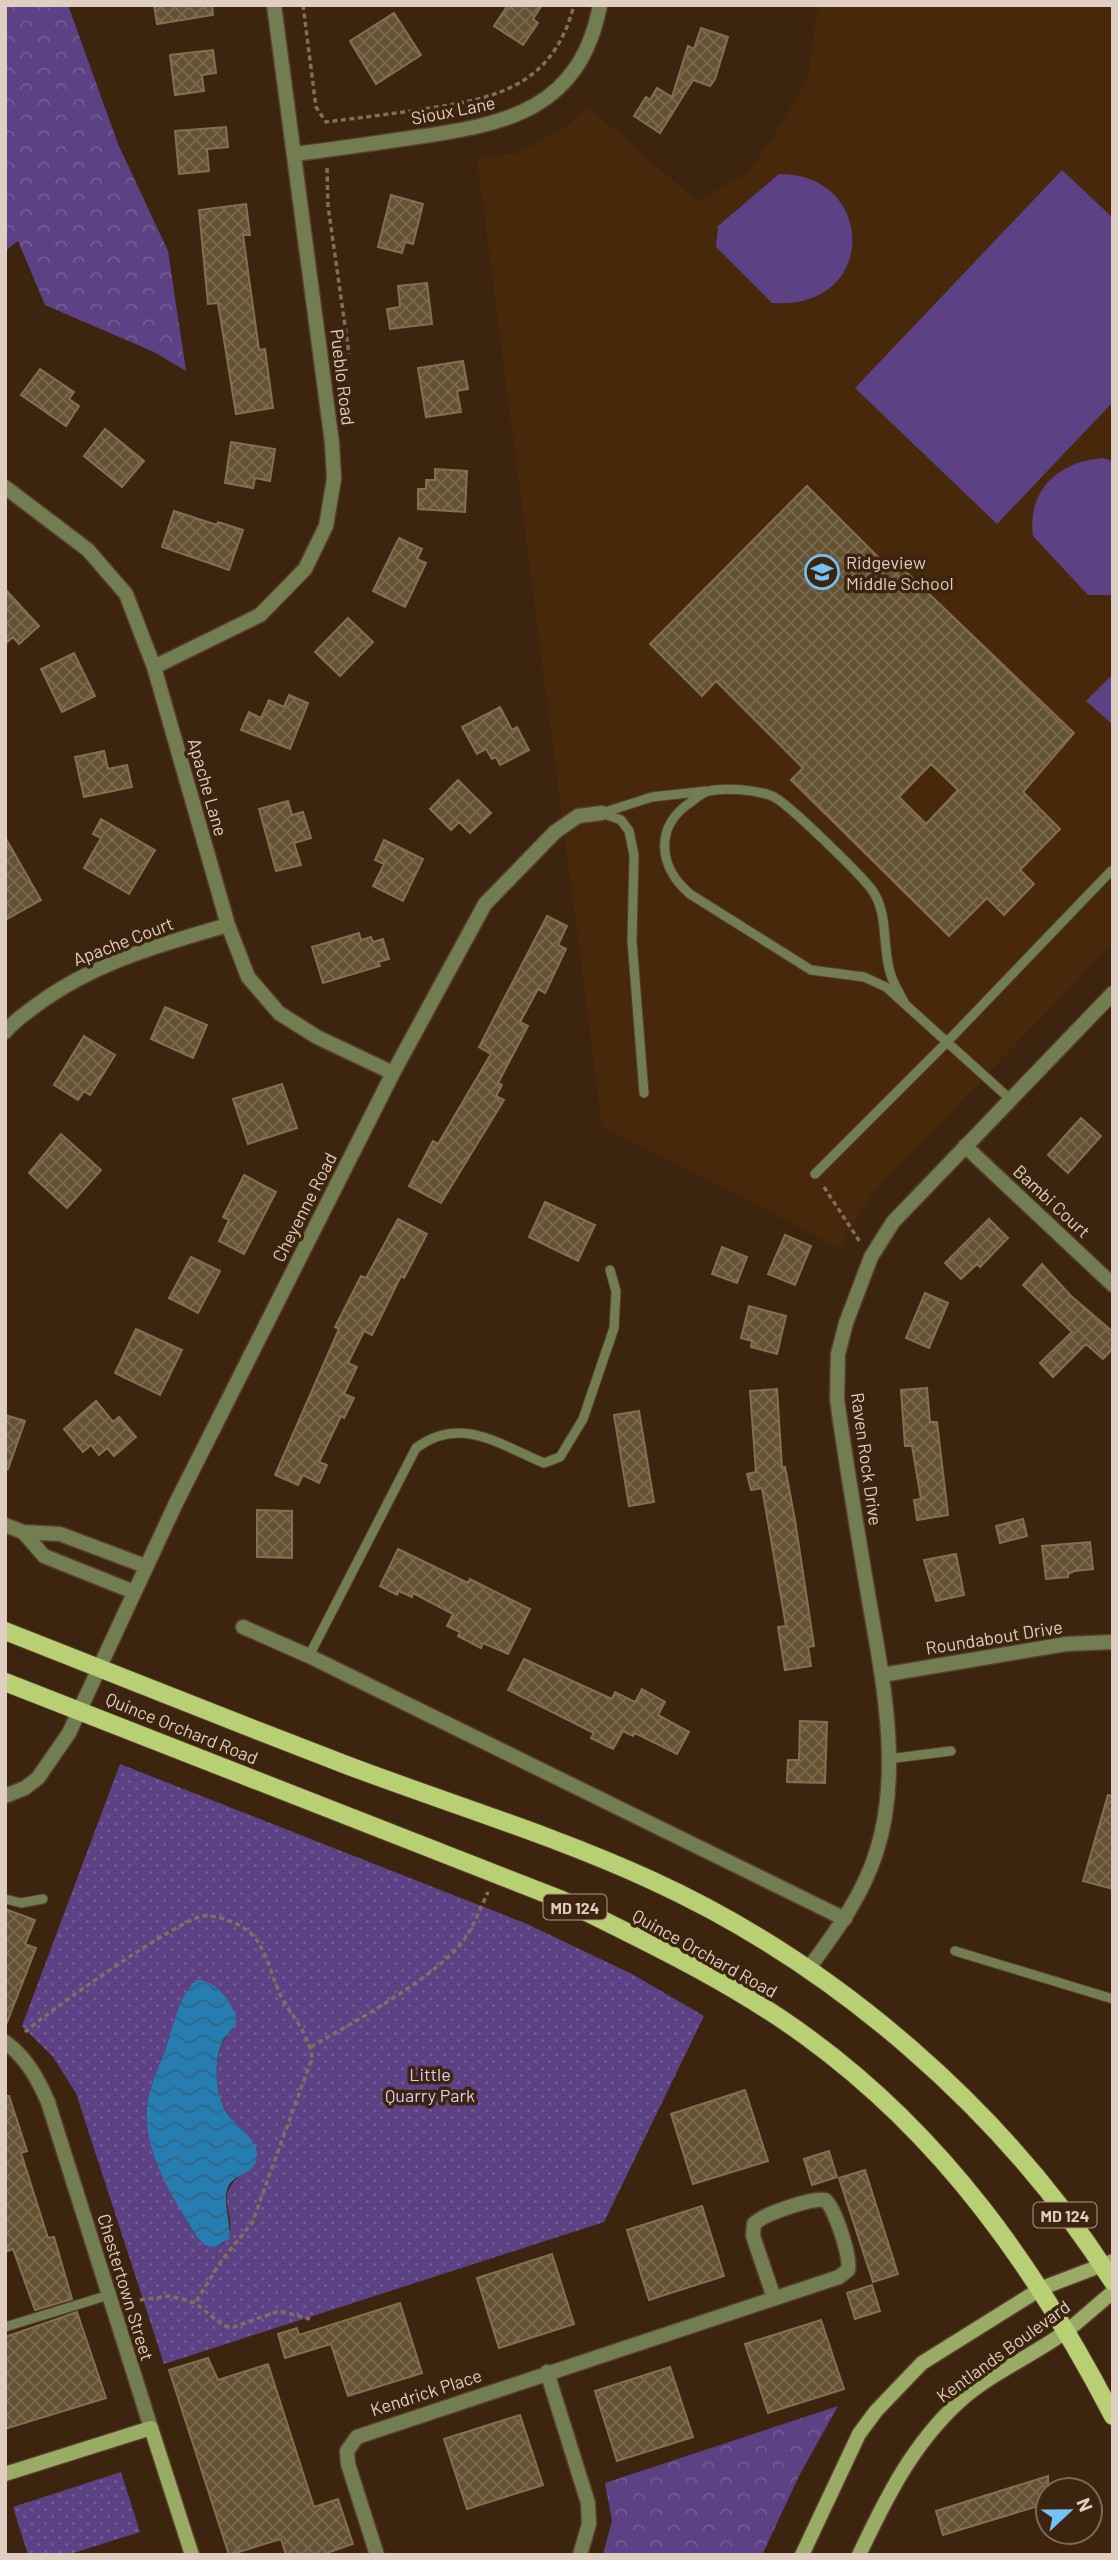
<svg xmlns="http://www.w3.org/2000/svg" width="1118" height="2560" font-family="Barlow,sans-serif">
  <defs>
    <pattern id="forest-crowns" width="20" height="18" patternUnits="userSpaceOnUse" patternTransform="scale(1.75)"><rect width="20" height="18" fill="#5c4284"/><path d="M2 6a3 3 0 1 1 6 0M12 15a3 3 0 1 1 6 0" fill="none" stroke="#735c94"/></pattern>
    <pattern id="park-dots" width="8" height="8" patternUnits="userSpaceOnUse" patternTransform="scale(1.75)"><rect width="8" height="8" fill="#5c4284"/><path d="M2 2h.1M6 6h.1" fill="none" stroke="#735c94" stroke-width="1.8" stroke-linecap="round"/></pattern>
    <pattern id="water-waves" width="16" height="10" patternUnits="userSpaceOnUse" patternTransform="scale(1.75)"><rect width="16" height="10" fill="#267db1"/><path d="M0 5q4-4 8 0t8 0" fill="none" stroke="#306787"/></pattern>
    <pattern id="building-cross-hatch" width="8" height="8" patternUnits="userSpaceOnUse" patternTransform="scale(1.75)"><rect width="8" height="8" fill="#645233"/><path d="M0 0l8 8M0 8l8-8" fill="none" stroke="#7a6a4f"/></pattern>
  </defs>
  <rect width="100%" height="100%" fill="#3d240e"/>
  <path fill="#47280b" d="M818,5H1113V943L871,1195L840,1248L602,1126L477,159L518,153L565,127L588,107L697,201L747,174L782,124L808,76Z"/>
  <path fill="#5c4284" d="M1062,170L1113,218V402L997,524L855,388Z
    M779,174C877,173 879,311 772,303L716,247L718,226Z
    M1103,458L1113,461V591L1110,595H1088L1033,536C1027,490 1059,461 1103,458Z
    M1113,674V725L1086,701Z"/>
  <path fill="url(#forest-crowns)" d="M5,5H68L118,144L168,251L186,371L154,352L45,305L18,241L5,251Z
    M838,2406L800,2474L762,2555L603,2554L612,2521L605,2483Z"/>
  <path fill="url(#park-dots)" fill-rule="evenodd" d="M120,1764L527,1924L632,1974L704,2016L604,2222L164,2364L76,2093L53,2057L22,2026ZM233,2027C213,2048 211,2090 228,2114C239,2131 255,2137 257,2159C248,2171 227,2182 227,2197C226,2214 238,2230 222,2244L197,2237L158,2166L156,2076L166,2048Z
    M121,2472L140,2532L67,2555H28L13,2507Z"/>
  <path fill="url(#water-waves)" d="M197,1980C216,1979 234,2005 237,2021C233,2029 225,2035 222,2043C213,2064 215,2098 229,2116C239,2128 256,2138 257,2155C257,2173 237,2173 229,2185C221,2199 232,2223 229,2239L214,2247L205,2245L197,2237C174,2198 144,2156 147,2109C148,2087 161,2064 168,2042C175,2021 179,1996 197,1980Z"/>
  <path fill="url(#building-cross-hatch)" stroke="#837051" stroke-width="2" fill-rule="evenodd" d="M154,5H212L213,15L157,24Z
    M508,5H542L533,19L538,23L523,45L494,26Z
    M394,13L421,55L376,84L350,41Z
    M701,28L728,37L715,79L710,86L693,80L660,133L634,116L646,97L650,100L657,88L672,97L688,46L694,49Z
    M213,50L216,73L202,75L204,91L175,95L170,55Z
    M226,127L228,147L207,149L209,171L179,174L175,131Z
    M391,195L423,204L413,244L405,242L402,253L378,247Z
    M246,204L250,235H243L259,350L265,349L273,408L236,414L218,303L208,304L199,210Z
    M427,283L432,324L390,329L387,309L400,307L398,286Z
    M463,361L468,389L457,391L461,412L426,417L418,368Z
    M40,369L74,392L69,399L79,406L66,426L21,395Z
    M105,429L144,461L122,487L84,456Z
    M231,442L275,449L270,481L255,478L253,488L225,483Z
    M435,469L467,471L465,512L418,509V489H426V480H435Z
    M807,486L893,572L900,566L1074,733L1023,792L1060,829L1020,870L1034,884L1004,915L987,898L949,936L791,780L803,768L716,681L702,696L650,644ZM931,764L958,790L926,824L899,797Z
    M174,511L217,525L218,522L243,530L229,570L162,547Z
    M399,538L422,549L417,559L426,563L405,607L373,591Z
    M5,589L39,626L19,644L13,637L5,644Z
    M348,618L373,642L340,676L315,652Z
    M74,653L95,696L62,712L41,669Z
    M289,695L308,703L290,749L241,730L249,712L261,718L269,700L284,707Z
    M500,707L512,730L517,727L529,750L500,765L496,757L492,759L486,749L477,754L462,727Z
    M104,751L108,769L127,765L132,787L84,797L75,757Z
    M458,780L491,813L470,833L459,822L451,830L430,809Z
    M288,801L292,815L303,812L311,838L294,843L301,865L276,871L259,809Z
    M101,819L155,850L129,894L84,868L101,838L93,834Z
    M5,837L41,900L5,920Z
    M384,840L423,859L403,901L373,886L384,864L375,860Z
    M547,916L567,926L558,945L566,949L545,993L538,989L520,1022L528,1026L498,1083L502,1085L496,1096L504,1100L441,1203L409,1186L433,1141L438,1144L491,1054L479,1047Z
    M359,933L361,940L371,937L373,942L383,939L389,959L378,962L380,966L323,983L312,947Z
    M165,1007L207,1025L193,1058L151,1039Z
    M84,1036L115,1055L90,1095L84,1091L78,1100L54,1085Z
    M282,1084L297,1128L248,1144L233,1099Z
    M1081,1118L1101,1136L1068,1173L1048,1155Z
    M61,1134L101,1170L67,1208L29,1173Z
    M244,1175L276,1192L244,1254L219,1241L229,1220L223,1217Z
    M545,1202L595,1225L578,1261L529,1237Z
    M398,1219L427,1234L404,1278L401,1276L372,1335L364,1331L348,1363L357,1367L344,1394L354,1398L344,1418L341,1416L319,1462L327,1465L319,1483L303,1475L298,1485L275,1475L339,1329L335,1327L361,1276L366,1278Z
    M989,1219L1008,1238L980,1267L977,1264L961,1279L945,1263Z
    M785,1235L811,1246L795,1285L768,1274Z
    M722,1247L747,1257L737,1283L712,1274Z
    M191,1257L220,1271L198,1313L169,1298Z
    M1042,1264L1070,1295L1113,1332V1348L1103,1359L1086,1344L1053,1377L1040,1363L1072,1332L1023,1285Z
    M925,1293L948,1303L929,1348L906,1338Z
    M749,1306L786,1316L777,1354L751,1347L752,1341L741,1338Z
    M136,1329L182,1350L160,1395L115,1373Z
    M927,1388L930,1422H937L948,1515L917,1520L914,1500L921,1499L912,1446H905L901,1390Z
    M777,1389L782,1467H785L795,1520L814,1646L808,1647L811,1666L785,1670L778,1627L786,1626L762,1488L751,1490L747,1474L756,1472L750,1391Z
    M96,1401L113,1422L119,1417L136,1437L114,1456L107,1448L99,1455L91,1445L83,1452L64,1429Z
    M639,1411L654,1502L629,1506L614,1415Z
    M5,1415L25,1421L8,1469L5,1468Z
    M257,1510L292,1511V1558L257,1557Z
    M1023,1519L1027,1536L1000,1543L996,1526Z
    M1090,1542L1093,1569L1074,1571L1068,1574V1577L1046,1579L1042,1546Z
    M398,1549L468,1583L470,1579L530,1609L508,1654L483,1643L481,1648L458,1636L460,1632L447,1626L453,1614L413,1593L412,1597L399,1591L397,1595L380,1586Z
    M956,1554L964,1595L936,1601L924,1560Z
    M524,1659L612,1699L615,1692L635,1702L642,1689L665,1702L658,1715L689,1732L677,1754L635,1733L633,1736L623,1731L613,1749L591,1738L594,1733L508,1690Z
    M800,1721L827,1722L825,1783L787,1782L788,1760H799Z
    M1108,1795L1113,1796V1889L1083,1881Z
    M5,1909L35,1920L25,1944L36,1948L6,2025Z
    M745,2090L768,2161L693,2184L671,2114Z
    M5,2096H9L27,2151L21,2153L48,2238L54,2237L72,2299L35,2310L13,2249L5,2252Z
    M829,2151L837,2177L812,2185L804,2159Z
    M865,2170L898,2274L873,2282L839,2178Z
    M702,2206L724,2276L649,2300L627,2230Z
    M552,2254L574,2324L499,2348L477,2278Z
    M872,2285L880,2311L855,2319L847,2293Z
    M400,2303L422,2373L348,2396L331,2344L285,2358L278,2334L297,2328L299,2335Z
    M77,2312L106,2398L5,2429V2337Z
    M821,2320L844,2389L768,2413L745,2344Z
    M208,2358L218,2380L268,2364L314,2507L338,2499L353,2544L321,2555H286L281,2539L229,2555L169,2370Z
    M670,2367L693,2437L617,2461L595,2391Z
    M520,2415L543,2485L467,2509L444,2439Z
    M1048,2476V2503L943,2535L936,2511Z"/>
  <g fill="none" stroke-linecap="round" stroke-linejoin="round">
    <g stroke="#573f2b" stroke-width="11">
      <path id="lane" d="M602,813L621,820L629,831L634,855L632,941L644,1093
        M602,813L652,797L706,791
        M904,1002C900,994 895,986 892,978C881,951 890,915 872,890C862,876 786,801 772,796C756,790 726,787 709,791C703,792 696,798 691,802C654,826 658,867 690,894L811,970L864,977L886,987L1010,1099
        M815,1174L947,1042L1111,871
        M309,1656L416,1448C461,1415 498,1444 544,1463L560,1457L583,1419L614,1328L616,1291L610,1270
        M888,1759L951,1751
        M5,1899L21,1903L43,1899
        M955,1951L1113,1999
        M5,2327L109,2295"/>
    </g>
    <g stroke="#573f2b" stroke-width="17">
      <path id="street" d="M295,154C336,149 376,143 417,137C508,124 580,109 600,5
        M5,487L88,550L126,594L154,667L228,925L248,977L279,1013L317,1037L393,1073
        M154,667L260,615L305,569L326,526L334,479L332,443L274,5
        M5,1032C13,1022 23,1015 34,1007C92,963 159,945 228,925
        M965,1146L1113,1285
        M5,1525L23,1532L60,1534L145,1566
        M23,1532L44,1556L134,1592
        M243,1627L309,1656L845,1919
        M882,1675L1066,1644L1113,1642
        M5,1796L25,1788L38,1778L69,1733L176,1503L393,1073L485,904L555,832L578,816L602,813
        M809,1968C836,1931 862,1897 876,1853C903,1772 882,1676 868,1594C857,1529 846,1464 837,1399L838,1354L846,1323L871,1257L893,1222L1113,993
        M5,2042C26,2057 38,2079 48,2102L151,2428
        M547,2372L588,2503L589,2524L580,2555
        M377,2555L348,2464L347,2451L357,2437L839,2277L848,2270C851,2257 835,2208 825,2200C811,2198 763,2214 754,2224L753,2236L774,2298"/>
    </g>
    <g stroke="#573f2b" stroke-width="17">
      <path id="secondary" d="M5,2474L151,2428L192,2555
        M802,2555L859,2434L876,2411L922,2363L1042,2288L1113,2261
        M859,2555C886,2498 913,2443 961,2400C993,2372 1034,2355 1068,2330C1083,2318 1098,2304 1113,2292"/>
    </g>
    <g stroke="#573f2b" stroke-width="20">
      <path id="primary" d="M5,1631C120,1676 234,1722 349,1766C450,1804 553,1835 651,1880C835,1964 1005,2111 1113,2282
        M5,1682L562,1900C645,1941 732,1982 807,2037C943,2136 1036,2268 1113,2416"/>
    </g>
    <path stroke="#836e5c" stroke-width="3.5" stroke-dasharray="5 3.5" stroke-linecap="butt" d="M303,5L316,107L326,122C358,118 391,114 423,109C496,99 553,86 574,5
      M327,168L328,206L349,354
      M824,1187L860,1242
      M25,2032C47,2012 179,1919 203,1916C218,1915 236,1922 248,1931C265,1944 270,1972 279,1992C289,2014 309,2032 312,2058L252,2223L222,2260L195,2303
      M311,2047C352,2023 441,1975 466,1937C475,1923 481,1907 488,1892
      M140,2300L169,2296L182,2299L195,2303L224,2326L234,2327L279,2311L310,2319"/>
    <use href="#lane" stroke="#727d52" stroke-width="9"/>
    <use href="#street" stroke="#727d52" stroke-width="14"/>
    <use href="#secondary" stroke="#9aab65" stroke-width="14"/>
    <use href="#primary" stroke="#b9cf73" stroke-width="18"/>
  </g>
  <defs>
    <g id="school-ring" transform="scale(1.75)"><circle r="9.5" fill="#3d240e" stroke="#73c1f6" stroke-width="1.5"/><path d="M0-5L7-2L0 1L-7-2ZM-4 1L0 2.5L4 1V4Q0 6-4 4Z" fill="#73c1f6"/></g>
  </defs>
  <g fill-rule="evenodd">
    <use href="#school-ring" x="822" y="572"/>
  </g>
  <g text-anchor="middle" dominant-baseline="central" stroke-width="7" stroke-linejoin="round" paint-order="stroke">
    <g fill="#3d240e" stroke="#ae9b8b" stroke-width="2">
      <rect x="543.5" y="1894.5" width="63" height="25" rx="5"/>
      <rect x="1033.5" y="2202.5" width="63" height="25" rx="5"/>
    </g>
    <g font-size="16" font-weight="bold" fill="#dfcec1">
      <text x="575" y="1907">MD 124</text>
      <text x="1065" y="2215">MD 124</text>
    </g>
    <g font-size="18" fill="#dfcec1" stroke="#3d240e">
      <text transform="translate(453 110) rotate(-11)">Sioux Lane</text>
      <text transform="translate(343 377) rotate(83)">Pueblo Road</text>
      <text transform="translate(208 787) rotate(74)">Apache Lane</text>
      <text transform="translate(123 941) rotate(-21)">Apache Court</text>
      <text transform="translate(1052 1201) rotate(43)">Bambi Court</text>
      <text transform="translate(304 1207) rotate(-63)">Cheyenne Road</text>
      <text transform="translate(867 1459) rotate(82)">Raven Rock Drive</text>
      <text transform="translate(994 1637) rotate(-9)">Roundabout Drive</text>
      <text transform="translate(182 1728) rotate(22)">Quince Orchard Road</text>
      <text transform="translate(705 1953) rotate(29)">Quince Orchard Road</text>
      <text transform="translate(126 2287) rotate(73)">Chestertown Street</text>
      <text transform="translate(1003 2351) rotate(-36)">Kentlands Boulevard</text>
      <text transform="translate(426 2392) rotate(-18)">Kendrick Place</text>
    </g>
    <g font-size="18" fill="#dfcec1" stroke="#3d240e" text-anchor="start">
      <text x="846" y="562">Ridgeview<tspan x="846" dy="21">Middle School</tspan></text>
    </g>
    <g font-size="18" fill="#d9c9fa" stroke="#3d240e">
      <text x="430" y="2074">Little<tspan x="430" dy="21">Quarry Park</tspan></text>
    </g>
  </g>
  <rect width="1118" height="2560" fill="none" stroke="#dfcec1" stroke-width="14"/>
  <g transform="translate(1069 2511) rotate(68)"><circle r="33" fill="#3d240e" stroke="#7e6856" stroke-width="2"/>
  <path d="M0-5L12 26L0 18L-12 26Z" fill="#73c1f6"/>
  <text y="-10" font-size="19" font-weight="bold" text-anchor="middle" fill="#dfcec1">N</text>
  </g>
</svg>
